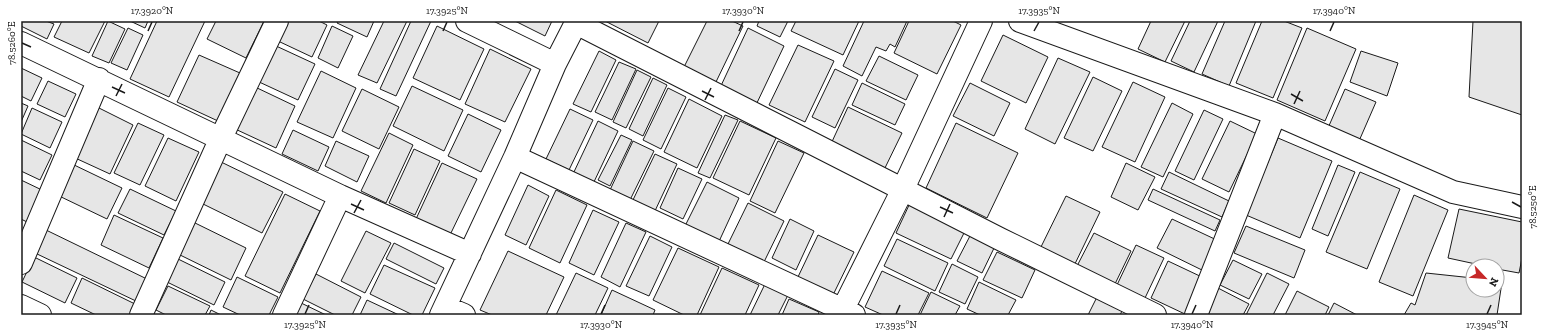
<svg xmlns="http://www.w3.org/2000/svg" width="1543" height="336" font-family="'Zilla Slab',serif">
  <rect width="100%" height="100%" fill="#fff"/>
  <path fill="#e6e6e6" stroke="#1a1a1a" d="M21,21H46L54,24L47,39L21,26Z
    M62,21H105L89,53L54,37Z
    M108,21L125,29L109,63L92,56Z
    M130,21H148L145,28Z
    M157,21H205L169,97L130,79Z
    M216,21H264L246,58L207,39Z
    M287,21H319L327,25L312,57L278,41Z
    M338,21H374L367,37L337,23Z
    M384,21H407L377,83L358,75Z
    M411,21H431L396,96L380,89Z
    M515,21H552L545,36Z
    M605,21H659L648,43Z
    M707,21H732L743,26L715,84L683,69Z
    M759,21H788L780,37L757,26Z
    M796,21H859L843,55L791,31Z
    M864,21H907L895,47L890,44L886,51L876,47L862,76L843,66Z
    M909,21H953L961,25L937,74L894,53Z
    M1151,21H1185L1165,62L1138,49Z
    M1190,21H1218L1194,72L1171,61Z
    M1225,21H1256L1229,86L1202,74Z
    M1262,21H1284L1302,28L1273,98L1236,83Z
    M1473,21H1522V115L1469,97Z
    M332,26L353,36L338,68L318,58Z
    M437,26L484,49L460,100L413,78Z
    M128,28L143,35L127,70L111,63Z
    M748,28L784,46L755,107L719,90Z
    M1307,28L1356,49L1325,121L1277,100Z
    M1003,35L1048,57L1026,103L981,81Z
    M274,45L315,64L298,100L257,81Z
    M798,45L834,61L805,122L769,105Z
    M490,49L531,69L505,122L465,104Z
    M599,51L616,60L591,112L573,104Z
    M1361,51L1398,63L1387,96L1350,82Z
    M199,55L240,73L218,121L177,102Z
    M879,56L918,75L906,100L866,81Z
    M1058,58L1090,72L1055,144L1025,129Z
    M619,62L636,69L612,120L595,112Z
    M21,68L42,78L31,101L21,96Z
    M835,69L858,80L835,128L812,117Z
    M637,70L651,77L626,128L613,122Z
    M321,71L356,88L333,138L297,122Z
    M1093,77L1122,91L1093,151L1064,138Z
    M653,78L667,85L643,136L629,129Z
    M48,81L76,94L65,117L37,104Z
    M1133,82L1165,97L1135,162L1102,147Z
    M862,83L905,104L895,125L852,105Z
    M970,83L1010,103L994,136L953,116Z
    M253,86L295,106L276,148L233,128Z
    M412,86L463,110L444,151L393,126Z
    M668,88L686,97L661,149L643,140Z
    M362,89L399,107L379,149L342,131Z
    M1345,89L1376,102L1359,141L1328,128Z
    M689,99L722,116L697,168L664,152Z
    M21,103L28,106L21,122Z
    M1172,103L1193,114L1163,177L1141,167Z
    M97,107L133,125L110,174L73,157Z
    M848,107L902,133L883,172L830,146Z
    M32,108L62,122L50,148L21,134Z
    M570,109L593,120L569,170L546,159Z
    M1204,110L1223,119L1194,180L1175,171Z
    M468,114L501,130L481,172L448,156Z
    M725,115L738,120L710,178L698,173Z
    M598,121L618,131L593,184L573,174Z
    M740,121L776,138L749,195L713,178Z
    M1230,121L1257,134L1229,192L1202,179Z
    M138,123L164,135L140,185L114,173Z
    M956,123L1018,153L987,218L926,188Z
    M293,130L329,147L318,171L282,154Z
    M389,133L413,145L386,203L361,191Z
    M621,135L632,140L610,186L598,180Z
    M168,138L199,152L176,201L145,186Z
    M1278,138L1332,161L1300,238L1246,215Z
    M21,140L52,155L40,180L21,171Z
    M336,141L369,156L357,182L325,166Z
    M633,141L654,151L630,200L610,190Z
    M778,141L804,153L775,213L750,201Z
    M414,149L440,161L415,215L389,203Z
    M655,154L677,164L654,213L632,202Z
    M219,161L283,192L262,233L199,202Z
    M70,163L122,188L107,219L55,194Z
    M442,163L477,179L450,235L416,219Z
    M1126,163L1155,177L1138,210L1111,197Z
    M1338,165L1355,172L1328,236L1312,229Z
    M678,168L702,179L683,219L660,208Z
    M1169,172L1229,201L1222,217L1161,189Z
    M1360,172L1400,189L1367,269L1326,252Z
    M21,180L44,191L29,223L21,219Z
    M707,182L739,198L716,248L682,232Z
    M528,185L549,196L526,245L505,235Z
    M130,189L176,211L164,235L118,213Z
    M1153,189L1220,220L1215,231L1148,200Z
    M556,190L587,205L560,263L529,248Z
    M285,194L320,211L280,293L245,276Z
    M1414,195L1448,210L1413,296L1379,282Z
    M1066,196L1100,212L1072,270L1038,253Z
    M748,203L784,221L764,262L728,244Z
    M910,203L966,229L951,259L896,233Z
    M1459,209L1522,222V258L1519,273L1497,269V266H1485L1448,258Z
    M593,210L619,222L594,275L569,263Z
    M114,215L163,238L149,268L101,245Z
    M790,219L814,231L796,270L772,258Z
    M1172,219L1221,242L1206,272L1157,248Z
    M191,221L246,248L231,280L176,253Z
    M626,223L646,232L620,287L601,277Z
    M1246,226L1305,250L1294,278L1234,253Z
    M46,230L149,280L138,302L35,253Z
    M366,231L391,243L365,293L341,281Z
    M1094,233L1131,251L1114,286L1076,268Z
    M971,234L995,246L982,273L957,261Z
    M818,235L854,252L833,295L797,279Z
    M650,236L672,247L649,296L626,286Z
    M897,239L948,263L935,291L884,266Z
    M394,243L444,268L436,284L386,259Z
    M1136,245L1164,258L1145,298L1117,285Z
    M678,248L719,267L697,315H684L653,300Z
    M508,251L564,277L546,315H492L480,310Z
    M997,252L1035,270L1022,298L983,280Z
    M34,257L77,278L65,303L22,282Z
    M176,258L225,282L214,305L165,281Z
    M1233,260L1262,274L1249,299L1220,285Z
    M1168,261L1204,278L1187,315L1151,298Z
    M952,264L978,277L965,304L939,292Z
    M384,265L435,288L422,315H413L370,294Z
    M722,268L759,285L745,315H700Z
    M882,271L929,293L918,315H883L865,307Z
    M576,273L608,288L595,315H556Z
    M1267,273L1289,284L1273,315H1246Z
    M1426,273L1473,278V290H1497V281L1502,282L1497,315H1404L1411,303L1415,305Z
    M316,274L361,297L352,315H335L303,299Z
    M237,277L278,297L269,315H240L223,307Z
    M82,278L135,304L130,315H96L71,303Z
    M979,282L1016,300L1008,315H980L967,309Z
    M765,284L788,295L778,315H750Z
    M168,286L210,306L205,315H166L156,310Z
    M1216,287L1249,304L1243,315H1202Z
    M612,290L655,310L653,315H601Z
    M1297,291L1329,307L1325,315H1285Z
    M931,292L960,306L955,315H920Z
    M1099,293L1125,305L1120,315H1088Z
    M789,299L819,312L818,315H782Z
    M367,300L399,315H360Z
    M299,302L326,315H293Z
    M1334,303L1357,315H1328Z
    M211,310L221,315H209Z"/>
  <g fill="none" stroke-linecap="round" stroke-linejoin="round">
    <g stroke="#1a1a1a" stroke-width="24">
      <path id="minor" d="M467,21L555,64
        M1020,21L1275,114L1453,192L1522,207
        M576,23L1000,239L1155,315
        M21,43L340,196L284,315
        M515,157L854,315
        M340,196L470,254
        M21,263L99,79
        M21,306L40,315
        M445,307L464,315
        M141,315L220,140L277,21
        M441,315L515,157L555,64L577,21
        M840,315L903,189L981,21
        M1196,315L1275,114"/>
    </g>
    <use href="#minor" stroke="#fff" stroke-width="22"/>
  </g>
  <path fill="none" stroke="#1a1a1a" stroke-width="1.5" d="M148,31L152,22M443,31L447,22M739,31L743,22M1034,31L1039,22M1330,31L1334,22M22,43L31,47M112,87L125,93M702,91L714,97M1291,94L1303,101M116,96L122,84M705,100L711,88M1294,104L1300,91M1512,202L1521,207M351,204L364,210M940,207L953,213M354,213L361,200M944,217L950,204M305,314L309,305M601,314L605,305M896,314L900,305M1192,314L1196,305M1487,314L1491,305"/>
  <rect width="1543" height="336" fill="none" stroke="#ffffff" stroke-width="44"/>
  <g transform="translate(1485 278) rotate(116)"><circle r="19" fill="#ffffff" stroke="#a3a3a3"/>
  <path d="M0-3L7 15L0 10L-7 15Z" fill="#c62828"/>
  <text y="-6" font-size="11" font-weight="bold" text-anchor="middle" fill="#1a1a1a">N</text>
  </g>
  <rect x="22" y="22" width="1499" height="292" fill="none" stroke="#1a1a1a" stroke-width="1.5"/>
  <g font-size="10" text-anchor="middle" fill="#1a1a1a">
    <text x="152" y="14">17.3920°N</text>
    <text x="447" y="14">17.3925°N</text>
    <text x="743" y="14">17.3930°N</text>
    <text x="1039" y="14">17.3935°N</text>
    <text x="1334" y="14">17.3940°N</text>
    <text transform="translate(11 43) rotate(-90)" y="4">78.5260°E</text>
    <text transform="translate(1532 207) rotate(-90)" y="4">78.5250°E</text>
    <text x="305" y="328">17.3925°N</text>
    <text x="601" y="328">17.3930°N</text>
    <text x="896" y="328">17.3935°N</text>
    <text x="1192" y="328">17.3940°N</text>
    <text x="1487" y="328">17.3945°N</text>
  </g>
</svg>
